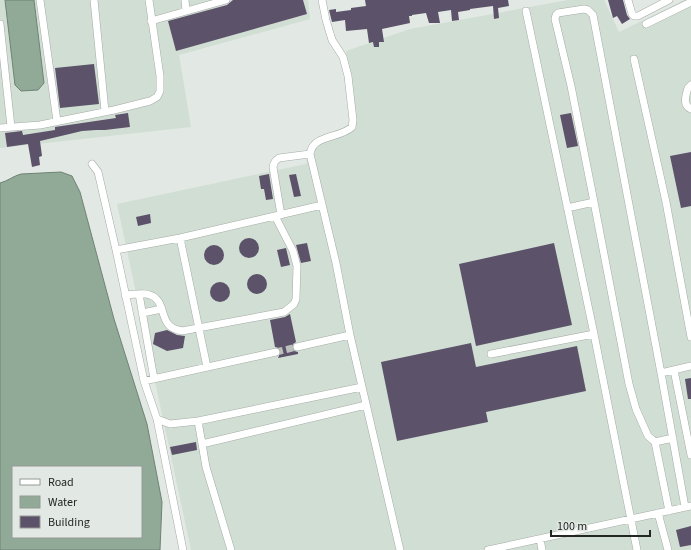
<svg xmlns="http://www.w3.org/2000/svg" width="691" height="550" font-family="'Source Sans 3',sans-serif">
  <rect width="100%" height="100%" fill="#e2e8e3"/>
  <path fill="#d1ded4" d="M0,0H308L310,19L179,55L191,127L0,148Z
    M568,0H604L619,32L684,0H691V550H191L117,204L306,164L312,140L351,129L346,51L410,29Z"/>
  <path fill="#90aa97" stroke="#708274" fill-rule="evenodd" d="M5,0H34L44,83L38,90L21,91L15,85Z
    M61,172L72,176L80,192L114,319L147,424L162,502L160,550H0V183C8,181 13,176 21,174ZM13,467H141V537H13Z"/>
  <path fill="#5c5269" d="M233,0H303L307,14L176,51L168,21L227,5Z
    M365,0H508L509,6L498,8L499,18L494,19L493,6L470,9V10L458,12L459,20L452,21L451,10L438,12L440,23H429L426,13L412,15V16H409L410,23L382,29L384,42H379V47H374L373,42L369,43L367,29L346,31L345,20L332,22L329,10L336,9V12L351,10V8L366,6Z
    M608,0H623L627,15L630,19L622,24L617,16L613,18Z
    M94,64L99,104L60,108L55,68Z
    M128,113L130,127L105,130H96L82,131L40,141L42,156L39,157L40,165L32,167L28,144L7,147L5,133L22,131L23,135L55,130V127L116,118L115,115Z
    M571,113L578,146L567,148L560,115Z
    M691,152V206L681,208L670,156Z
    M269,174L273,199L266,200L264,189H261L259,176Z
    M296,174L301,196L294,197L289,175Z
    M150,214L151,223L138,226L136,217Z
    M239 248a10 10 0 1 1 20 0a10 10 0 1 1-20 0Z
    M307,243L311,261L301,263L296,245Z
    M554,243L572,325L476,346L459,264Z
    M204 255a10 10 0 1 1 20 0a10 10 0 1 1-20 0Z
    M286,248L290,265L281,267L277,250Z
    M247 284a10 10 0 1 1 20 0a10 10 0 1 1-20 0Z
    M210 292a10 10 0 1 1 20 0a10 10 0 1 1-20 0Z
    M290,314L296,342L293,344L292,348L294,351L298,352V354L278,358L281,351L279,348L275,347L270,320L285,317Z
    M167,330L177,335L185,336L183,348L167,351L153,344L155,333Z
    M471,343L476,367L577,346L586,391L486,412L488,422L397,441L381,362Z
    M691,378V399H688L685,379Z
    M196,442L197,450L172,455L170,447Z
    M691,526V545L680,547L676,530Z"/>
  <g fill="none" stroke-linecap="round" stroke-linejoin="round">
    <path stroke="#bcc1bd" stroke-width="7" stroke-dasharray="7 3.5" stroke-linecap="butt" d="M276,352L297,347"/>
    <g stroke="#a5aba6" stroke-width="8">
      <path id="minor" d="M40,0L57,121
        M94,0L105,111
        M185,0L186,11
        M322,0L326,20L332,40L343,57L348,76L353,120L352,127C339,139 313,134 310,154L336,263L350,335
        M628,0L632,14L634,16H638L669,0
        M526,11L594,334L637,550
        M151,21L226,0
        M0,24L11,127
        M646,24L691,2
        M634,59L666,202L691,337
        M691,85L688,88C686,95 682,105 691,109
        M0,128L40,125L114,110L150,101L157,97L160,91V76L149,0
        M92,164L98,172L116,250L144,381L157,419L170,424L198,421L362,387
        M594,202L571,86L555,19L556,15L558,13L584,9L588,10L593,15L661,373L685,507
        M567,208L594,202L629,384L636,409L648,436L655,442L669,511
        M281,215L273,167C274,162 275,161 279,158L310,154
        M180,238L207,367
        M116,250L180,238L322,205
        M139,294L154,379
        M125,295C133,295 143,292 150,295C163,299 161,315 168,324C171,328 177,330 182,331L284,312L294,304L296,299L297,266L293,251L275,216
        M142,313L162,309
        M297,347L350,335L400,550
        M491,354L594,334
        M674,370L691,455
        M661,373L691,366
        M144,381L276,352
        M157,419L183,550
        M198,421L206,467L231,550
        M655,442L673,438
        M202,444L366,405
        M658,513L668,550
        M540,539L542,550
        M488,550L691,506"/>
    </g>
    <use href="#minor" stroke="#fff" stroke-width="7"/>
  </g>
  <rect x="12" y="466" width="130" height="72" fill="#e2e8e3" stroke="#969a97"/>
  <rect x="20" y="479" width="20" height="6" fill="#ffffff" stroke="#969a97"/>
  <text x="48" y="486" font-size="12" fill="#242624">Road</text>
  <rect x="20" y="496" width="20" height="12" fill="#90aa97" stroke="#969a97"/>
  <text x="48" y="506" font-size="12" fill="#242624">Water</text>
  <rect x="20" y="516" width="20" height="12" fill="#5c5269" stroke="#969a97"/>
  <text x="48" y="526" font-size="12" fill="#242624">Building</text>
  <path d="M551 530v6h99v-6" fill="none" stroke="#242624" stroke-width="2"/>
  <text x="557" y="530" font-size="12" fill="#242624" stroke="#e2e8e3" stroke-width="3" paint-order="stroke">100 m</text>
</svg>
